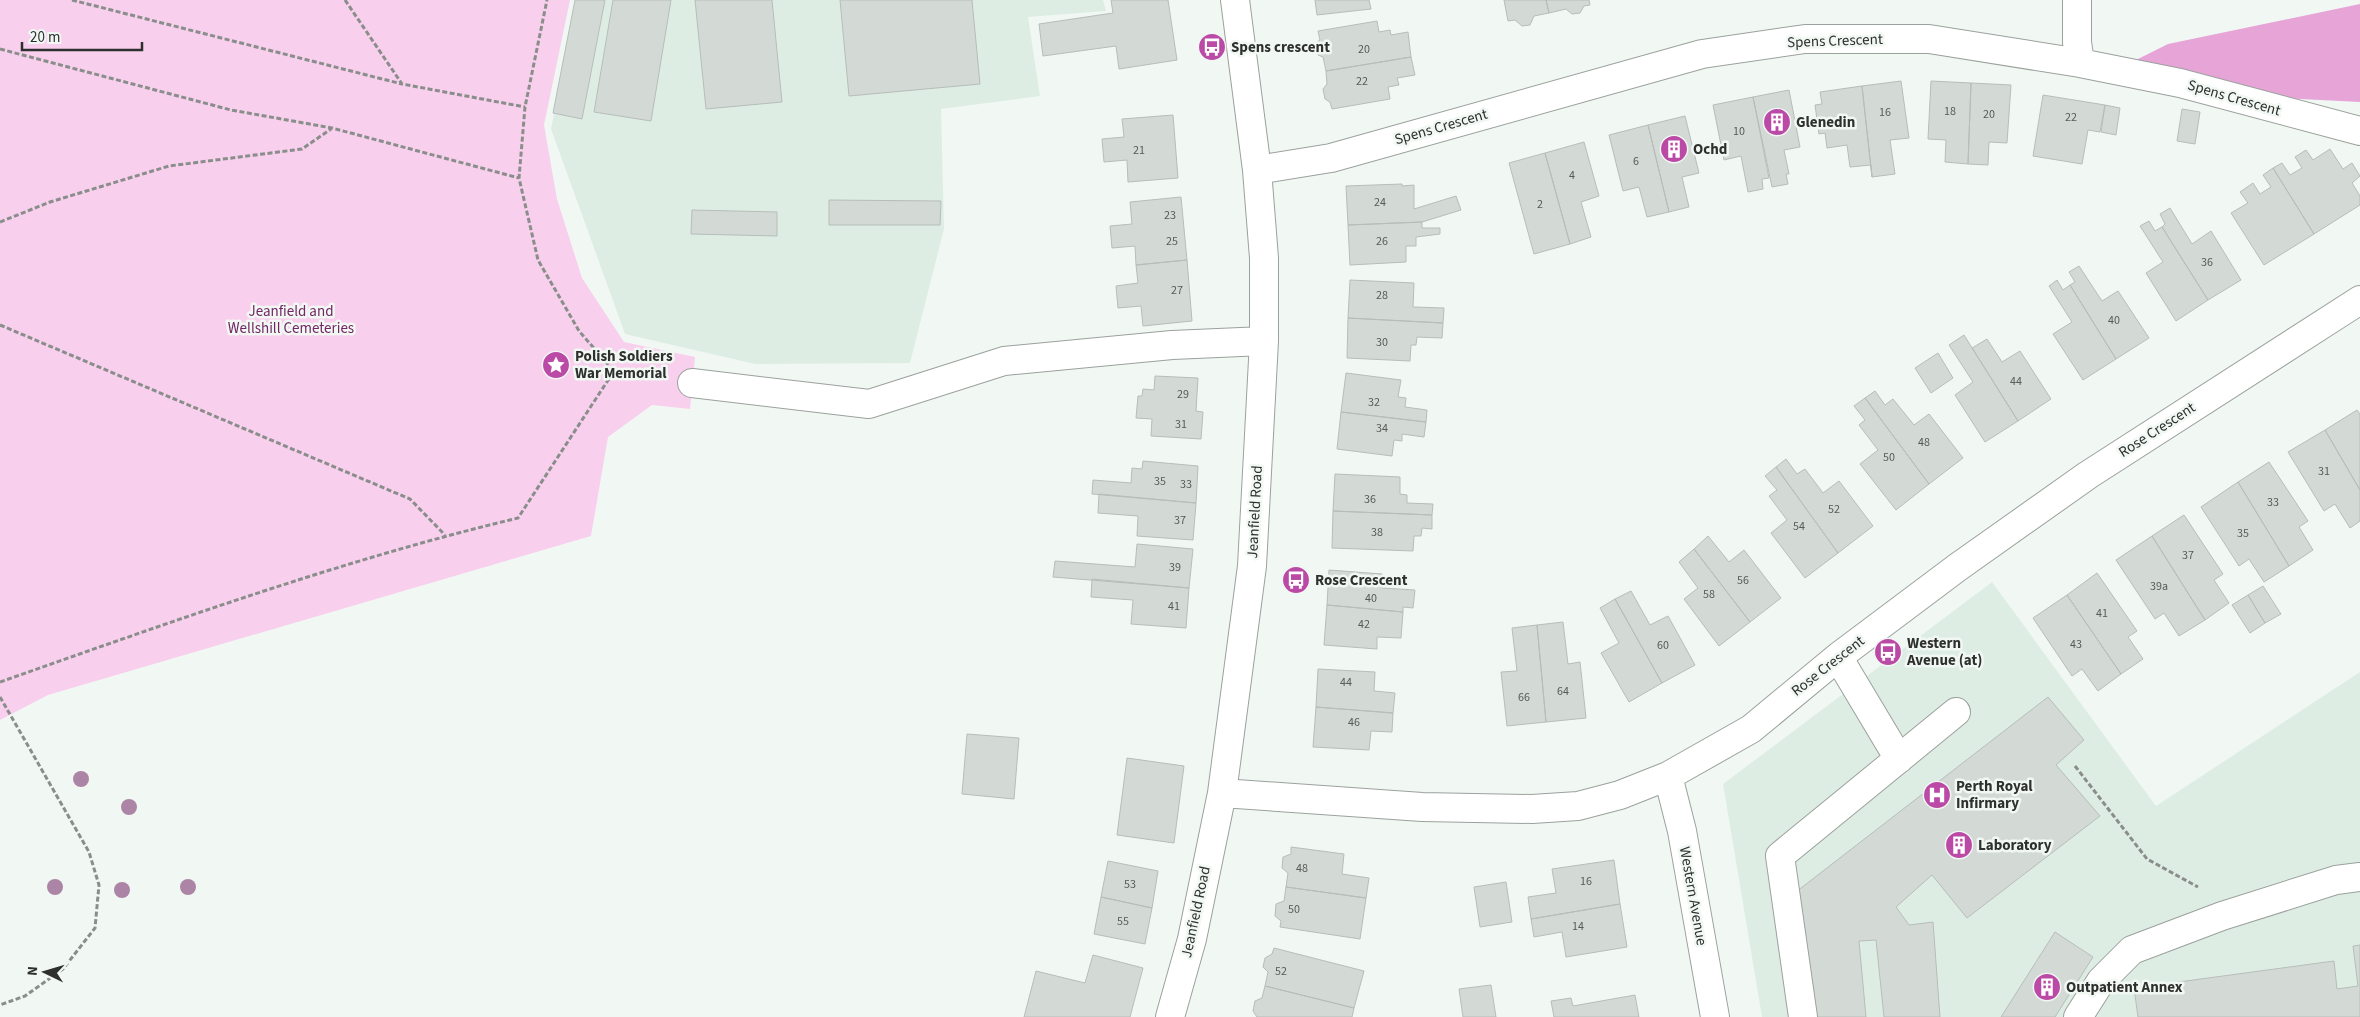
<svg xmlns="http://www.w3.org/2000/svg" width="2360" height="1017" font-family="'Source Sans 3',sans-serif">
  <rect width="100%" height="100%" fill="#f1f8f3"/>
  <path fill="#deede4" d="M577,0H1103L1106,11L1028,17L1040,96L941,109L944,229L910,363L755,364L625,334L551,129Z
    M1992,582L2156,806L2360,672V1017H1762L1723,784Z"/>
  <path fill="#f9cfee" d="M0,0H570L544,125L557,199L582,278L624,342L695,357L690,409L652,405L608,437L591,536L48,695L0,720Z"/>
  <path fill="#e7a4d7" d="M2360,4V102L2280,98L2130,63L2168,44Z"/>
  <path fill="#d3dad6" stroke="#b7bdb9" d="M575,0H605L582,119L553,113Z
    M613,0H671L651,121L594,112Z
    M695,0H772L782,102L706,109Z
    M840,0H972L980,84L849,96Z
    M1111,0H1168L1177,60L1119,69L1116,46L1043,56L1039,24L1113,13Z
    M1315,0H1369L1371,9L1317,15Z
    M1504,0H1546L1549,13L1534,16L1530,25L1522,26L1515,20L1508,21Z
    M1546,0H1589L1590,5L1584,6L1580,13L1572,14L1566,9L1549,13Z
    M1377,21L1379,32L1390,30L1391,35L1408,32L1411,57L1326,71L1323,57L1318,55L1316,43L1320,40L1318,31Z
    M1411,57L1415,75L1397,78L1399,85L1388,87L1390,99L1332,109L1330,102L1325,99L1323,89L1327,84L1326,71Z
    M1901,81L1909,138L1890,140L1895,174L1872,177L1862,86Z
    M1931,81L1971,83L1968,164L1945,162L1946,140L1928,139Z
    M1971,83L2011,85L2007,143L1989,142L1988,165L1968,164Z
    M1862,86L1872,177L1871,165L1850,167L1847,145L1827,148L1825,133L1819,134L1815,105L1822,104L1820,92Z
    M1789,90L1800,147L1784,150L1789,174H1786L1788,184L1772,187L1753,97Z
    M2043,95L2105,105L2100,132L2088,130L2082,164L2033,156Z
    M1753,97L1769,178L1762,179L1763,189L1748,192L1741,156L1724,160L1713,105Z
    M2105,105L2120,108L2116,135L2101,132Z
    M2182,109L2200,112L2195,144L2177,141Z
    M1173,115L1178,178L1128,182L1127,160L1104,162L1102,139L1124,137L1122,119Z
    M1685,116L1699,173L1682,177L1689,207L1669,212L1648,125Z
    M1648,125L1669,212L1647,217L1639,187L1623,191L1609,135Z
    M1584,142L1599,196L1581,202L1591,237L1570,244L1545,153Z
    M2330,149L2343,169L2352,163L2360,176L2352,183L2360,196V205L2314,234L2273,168L2282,163L2290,175L2302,168L2295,157L2306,150L2313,160Z
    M1545,153L1570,244L1534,254L1509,163Z
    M2273,168L2314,234L2264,265L2231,213L2248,203L2240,192L2253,183L2260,194L2271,187L2263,175Z
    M1402,184V186L1414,185V209L1456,196L1461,210L1422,222L1348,225L1346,186Z
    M1181,197L1187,260L1136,265L1135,246L1112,248L1110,226L1132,224L1130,202Z
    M829,200L941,201L940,225H829Z
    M2170,208L2192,244L2211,231L2241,280L2208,300L2162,227L2165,224L2160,214Z
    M692,210L777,212V236L691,234Z
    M2149,221L2155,231L2162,227L2208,300L2176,321L2146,273L2163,262L2140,226Z
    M1422,222V228H1440V234L1416,237V246H1406V262L1350,265L1348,225Z
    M1187,260L1192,321L1143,326L1141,306L1118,308L1116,286L1138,283L1136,265Z
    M2079,266L2102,301L2118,291L2149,338L2116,359L2070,285L2075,282L2069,272Z
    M1350,280L1414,283L1413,307L1444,308L1443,323L1348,318Z
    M2057,280L2063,290L2070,285L2116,359L2083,380L2053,334L2072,322L2049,286Z
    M1348,318L1443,323L1442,338L1417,337L1416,345H1411L1410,361L1347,358Z
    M1964,335L2018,421L1985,442L1955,395L1973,382L1949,345Z
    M1987,339L2002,362L2020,351L2051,399L2018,421L1972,348Z
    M1938,353L1953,378L1931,393L1915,368Z
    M1346,373L1401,380L1398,397L1406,398L1405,407L1427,410L1426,422L1341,412Z
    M1155,376L1198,378L1196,411L1203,412L1201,439L1151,436L1152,419L1136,418L1138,396H1142L1143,389L1154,390Z
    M1875,391L1885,405L1893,399L1914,425L1929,414L1963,458L1929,484L1865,398Z
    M1865,398L1929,484L1896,510L1860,464L1878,450L1859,425L1865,420L1854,406Z
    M2357,410L2360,414V490L2325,430Z
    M1341,412L1426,422L1424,437L1402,434V441L1394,440L1392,456L1337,449Z
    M2325,430L2360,490V521L2350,528L2335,504L2324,511L2288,452Z
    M1786,459L1797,474L1805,469L1823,493L1839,481L1873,526L1838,553L1776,467Z
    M1143,461L1198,466L1196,503L1092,494L1093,480L1131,483L1132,468L1142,469Z
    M2269,462L2308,521L2299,527L2313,550L2289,566L2238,482Z
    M1776,467L1838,553L1805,578L1771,533L1787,520L1769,496L1777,490L1765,476Z
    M1335,474L1400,477V494L1407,495V503L1433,504L1432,515L1333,511Z
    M2238,482L2289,566L2264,582L2249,559L2239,566L2201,507Z
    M1099,494L1196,503L1193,540L1137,536L1138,516L1098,513Z
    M1333,511L1432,515V529L1422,528L1421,536H1414L1413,551L1332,548Z
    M2184,515L2223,574L2214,580L2229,603L2205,620L2152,536Z
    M1708,536L1729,562L1744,550L1781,598L1750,622L1694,549Z
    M2152,536L2205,620L2179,636L2164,613L2155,619L2116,560Z
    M1137,544L1193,549L1189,588L1053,577L1055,561L1135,567Z
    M1694,549L1750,622L1719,646L1684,599L1698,588L1679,562Z
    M1329,570L1382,574V588L1415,590L1413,608L1403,607V612L1327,605Z
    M2097,573L2137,631L2128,637L2143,659L2121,674L2067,595Z
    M1092,579L1189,588L1186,628L1131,624L1133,600L1091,597Z
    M2263,586L2281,614L2265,623L2248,595Z
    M1631,591L1650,625L1668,616L1695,665L1662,683L1615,599Z
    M2067,595L2121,674L2098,691L2082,669L2072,676L2033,618Z
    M2248,595L2265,623L2250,633L2232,605Z
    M1615,599L1662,683L1629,702L1601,653L1619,643L1600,608Z
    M1327,605L1403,612L1401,638L1377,637V649L1324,645Z
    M1563,622L1568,664L1580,662L1586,718L1546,722L1537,625Z
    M1537,625L1546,722L1507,726L1501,672L1517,671L1512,628Z
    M1318,669L1375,672L1374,691L1395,693L1393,713L1316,707Z
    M2048,697L2084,740L2056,765L2100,816L1967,918L1932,875L1896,907L1909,925L1933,922L1940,1017H1884L1876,940L1859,941L1866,1017H1812L1792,895Z
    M1316,707L1393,713L1392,732L1371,731L1369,750L1313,747Z
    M967,734L1019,738L1014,799L962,794Z
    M1127,758L1184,766L1174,843L1117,835Z
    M1291,847L1344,854L1342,874L1369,878L1366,898L1286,887L1288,873L1282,868L1283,857L1291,854Z
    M1614,860L1620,904L1531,919L1528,897L1556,893L1552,869Z
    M1108,861L1158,871L1152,908L1101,897Z
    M1506,882L1512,922L1480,927L1474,887Z
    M1286,887L1366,898L1360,939L1280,927L1281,921L1275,916L1276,904L1284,901Z
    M1101,897L1152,908L1145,944L1094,934Z
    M1620,904L1627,947L1566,957L1562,932L1534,937L1531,919Z
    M2055,932L2093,957L2055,1017H2001Z
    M2360,945V1017H2138L2134,988L2334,961L2337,989L2358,986L2353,946Z
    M1274,948L1364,971L1354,1008L1265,986L1268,972L1263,967L1265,958L1272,954Z
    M1093,955L1143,968L1130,1017H1024L1036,971L1085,983Z
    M1491,985L1496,1017H1463L1459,989Z
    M1265,986L1354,1008L1352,1017H1257L1253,1011L1255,1001L1262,998Z
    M1635,995L1639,1017H1554L1551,1001L1571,998L1573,1006Z"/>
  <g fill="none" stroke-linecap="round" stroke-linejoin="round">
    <g stroke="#9ba19d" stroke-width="30">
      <path id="minor" d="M2077,0V42L2080,63
        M1257,170L1331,158L1702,54L1805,39H1929L2080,63L2180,83L2360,131
        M692,383L869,404L1004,361L1172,345L1264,341
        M1838,657L1899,759
        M1668,776L1682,831L1715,1017
        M1222,793L1422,807L1532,809L1578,806L1620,795L1668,776L1751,729L1838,657L1958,567L2088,475L2360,300
        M1170,1017L1192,939L1222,793L1252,566L1264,341V258L1257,170L1235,0
        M1803,1017L1780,856L1956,712
        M2078,1017L2101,981L2132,950L2222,916L2336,880L2360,877"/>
    </g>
    <path stroke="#8a8e8b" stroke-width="3" stroke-dasharray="5 2.5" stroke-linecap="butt" d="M72,0L402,84
      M345,0L402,84L525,107
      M0,49L231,110L332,128L519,178
      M0,222L50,202L169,166L302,149L331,129
      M0,325L410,499L445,535
      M614,371L658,378
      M0,682C171,622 342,560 518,518L614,371L579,331L538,260L519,178L525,107L547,0
      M0,697L89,852L99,885L95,928L63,969L25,996L0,1005
      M2075,766L2147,859L2198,887"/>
    <use href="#minor" stroke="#fff" stroke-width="28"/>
  </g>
  <g fill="#ac84a5">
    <circle cx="81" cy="779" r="8"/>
    <circle cx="129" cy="807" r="8"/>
    <circle cx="55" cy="887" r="8"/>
    <circle cx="188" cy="887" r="8"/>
    <circle cx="122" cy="890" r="8"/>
  </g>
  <defs>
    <g id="bus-disc" transform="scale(1.4375)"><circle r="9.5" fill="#bb4aa6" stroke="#f1f8f3"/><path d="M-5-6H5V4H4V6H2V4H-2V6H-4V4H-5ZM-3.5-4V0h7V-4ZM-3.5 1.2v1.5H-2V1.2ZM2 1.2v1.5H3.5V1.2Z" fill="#fff"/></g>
    <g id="building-disc" transform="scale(1.4375)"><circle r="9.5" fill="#bb4aa6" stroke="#f1f8f3"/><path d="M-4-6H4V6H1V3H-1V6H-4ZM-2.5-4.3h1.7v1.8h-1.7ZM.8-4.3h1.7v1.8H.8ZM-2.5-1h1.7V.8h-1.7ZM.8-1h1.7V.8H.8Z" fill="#fff"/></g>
    <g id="sight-disc" transform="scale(1.4375)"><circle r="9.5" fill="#bb4aa6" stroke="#f1f8f3"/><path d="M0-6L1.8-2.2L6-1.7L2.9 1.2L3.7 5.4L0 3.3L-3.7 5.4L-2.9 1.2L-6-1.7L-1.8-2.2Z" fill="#fff"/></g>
    <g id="hospital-disc" transform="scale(1.4375)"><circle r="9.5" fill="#bb4aa6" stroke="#f1f8f3"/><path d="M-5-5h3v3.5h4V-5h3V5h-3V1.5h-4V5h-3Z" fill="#fff"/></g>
  </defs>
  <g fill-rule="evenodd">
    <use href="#bus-disc" x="1212" y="47"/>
    <use href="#building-disc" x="1777" y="122"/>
    <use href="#building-disc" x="1674" y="149"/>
    <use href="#sight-disc" x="556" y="365"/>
    <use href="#bus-disc" x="1296" y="580"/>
    <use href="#bus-disc" x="1888" y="652"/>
    <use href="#hospital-disc" x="1937" y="795"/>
    <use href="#building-disc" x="1959" y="845"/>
    <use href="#building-disc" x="2047" y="987"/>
  </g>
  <g text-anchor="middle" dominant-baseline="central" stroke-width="5" stroke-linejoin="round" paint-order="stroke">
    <g font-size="12" fill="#575a59">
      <text x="1364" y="49">20</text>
      <text x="1362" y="81">22</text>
      <text x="1950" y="111">18</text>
      <text x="1885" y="112">16</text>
      <text x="1989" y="114">20</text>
      <text x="2071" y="117">22</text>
      <text x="1739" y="131">10</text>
      <text x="1139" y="150">21</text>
      <text x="1636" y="161">6</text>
      <text x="1572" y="175">4</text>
      <text x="1380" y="202">24</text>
      <text x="1540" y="204">2</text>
      <text x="1170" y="215">23</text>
      <text x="1172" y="241">25</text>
      <text x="1382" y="241">26</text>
      <text x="2207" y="262">36</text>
      <text x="1177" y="290">27</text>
      <text x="1382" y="295">28</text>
      <text x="2114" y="320">40</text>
      <text x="1382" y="342">30</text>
      <text x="2016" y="381">44</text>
      <text x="1183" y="394">29</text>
      <text x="1374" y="402">32</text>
      <text x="1181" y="424">31</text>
      <text x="1382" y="428">34</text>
      <text x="1924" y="442">48</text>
      <text x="1889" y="457">50</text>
      <text x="2324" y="471">31</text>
      <text x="1160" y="481">35</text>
      <text x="1186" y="484">33</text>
      <text x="1370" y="499">36</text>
      <text x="2273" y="502">33</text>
      <text x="1834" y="509">52</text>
      <text x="1180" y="520">37</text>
      <text x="1799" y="526">54</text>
      <text x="1377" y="532">38</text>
      <text x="2243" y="533">35</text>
      <text x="2188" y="555">37</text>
      <text x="1175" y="567">39</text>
      <text x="1743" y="580">56</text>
      <text x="2159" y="586">39a</text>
      <text x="1709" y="594">58</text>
      <text x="1371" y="598">40</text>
      <text x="1174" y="606">41</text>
      <text x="2102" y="613">41</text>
      <text x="1364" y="624">42</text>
      <text x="2076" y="644">43</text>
      <text x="1663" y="645">60</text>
      <text x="1346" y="682">44</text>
      <text x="1563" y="691">64</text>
      <text x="1524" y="697">66</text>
      <text x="1354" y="722">46</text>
      <text x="1302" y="868">48</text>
      <text x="1586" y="881">16</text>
      <text x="1130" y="884">53</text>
      <text x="1294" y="909">50</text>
      <text x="1123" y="921">55</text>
      <text x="1578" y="926">14</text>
      <text x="1281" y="971">52</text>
    </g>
    <g font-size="15" fill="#2e302f" stroke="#f1f8f3">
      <text transform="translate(1835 41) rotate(-2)">Spens Crescent</text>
      <text transform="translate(2234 98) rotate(16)">Spens Crescent</text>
      <text transform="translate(1441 127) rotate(-16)">Spens Crescent</text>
      <text transform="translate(2157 430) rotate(-33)">Rose Crescent</text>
      <text transform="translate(1255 512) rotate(-87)">Jeanfield Road</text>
      <text transform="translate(1828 666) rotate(-38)">Rose Crescent</text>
      <text transform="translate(1693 896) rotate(80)">Western Avenue</text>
      <text transform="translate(1196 912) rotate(-78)">Jeanfield Road</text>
    </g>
    <g font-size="15" font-weight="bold" fill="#2e302f" stroke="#f1f8f3" text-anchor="start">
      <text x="1231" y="47">Spens crescent</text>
      <text x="1796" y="122">Glenedin</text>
      <text x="1693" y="149">Ochd</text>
      <text x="575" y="356">Polish Soldiers<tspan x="575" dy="17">War Memorial</tspan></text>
      <text x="1315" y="580">Rose Crescent</text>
      <text x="1907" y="643">Western<tspan x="1907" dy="17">Avenue (at)</tspan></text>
      <text x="1956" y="786">Perth Royal<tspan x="1956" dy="17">Infirmary</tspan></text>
      <text x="1978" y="845">Laboratory</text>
      <text x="2066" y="987">Outpatient Annex</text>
    </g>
    <g font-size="15" fill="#732665" stroke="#f1f8f3">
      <text x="291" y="311">Jeanfield and<tspan x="291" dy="17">Wellshill Cemeteries</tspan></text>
    </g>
  </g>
  <g transform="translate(45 972) rotate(275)" stroke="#f1f8f3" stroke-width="4" paint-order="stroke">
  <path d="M0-4L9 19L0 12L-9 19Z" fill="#2e302f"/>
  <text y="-8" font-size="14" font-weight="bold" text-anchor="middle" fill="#2e302f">N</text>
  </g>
  <path d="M22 42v8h120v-8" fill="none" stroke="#2e302f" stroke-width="2.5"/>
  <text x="30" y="42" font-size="15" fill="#2e302f" stroke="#f1f8f3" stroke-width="4" paint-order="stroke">20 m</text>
</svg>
